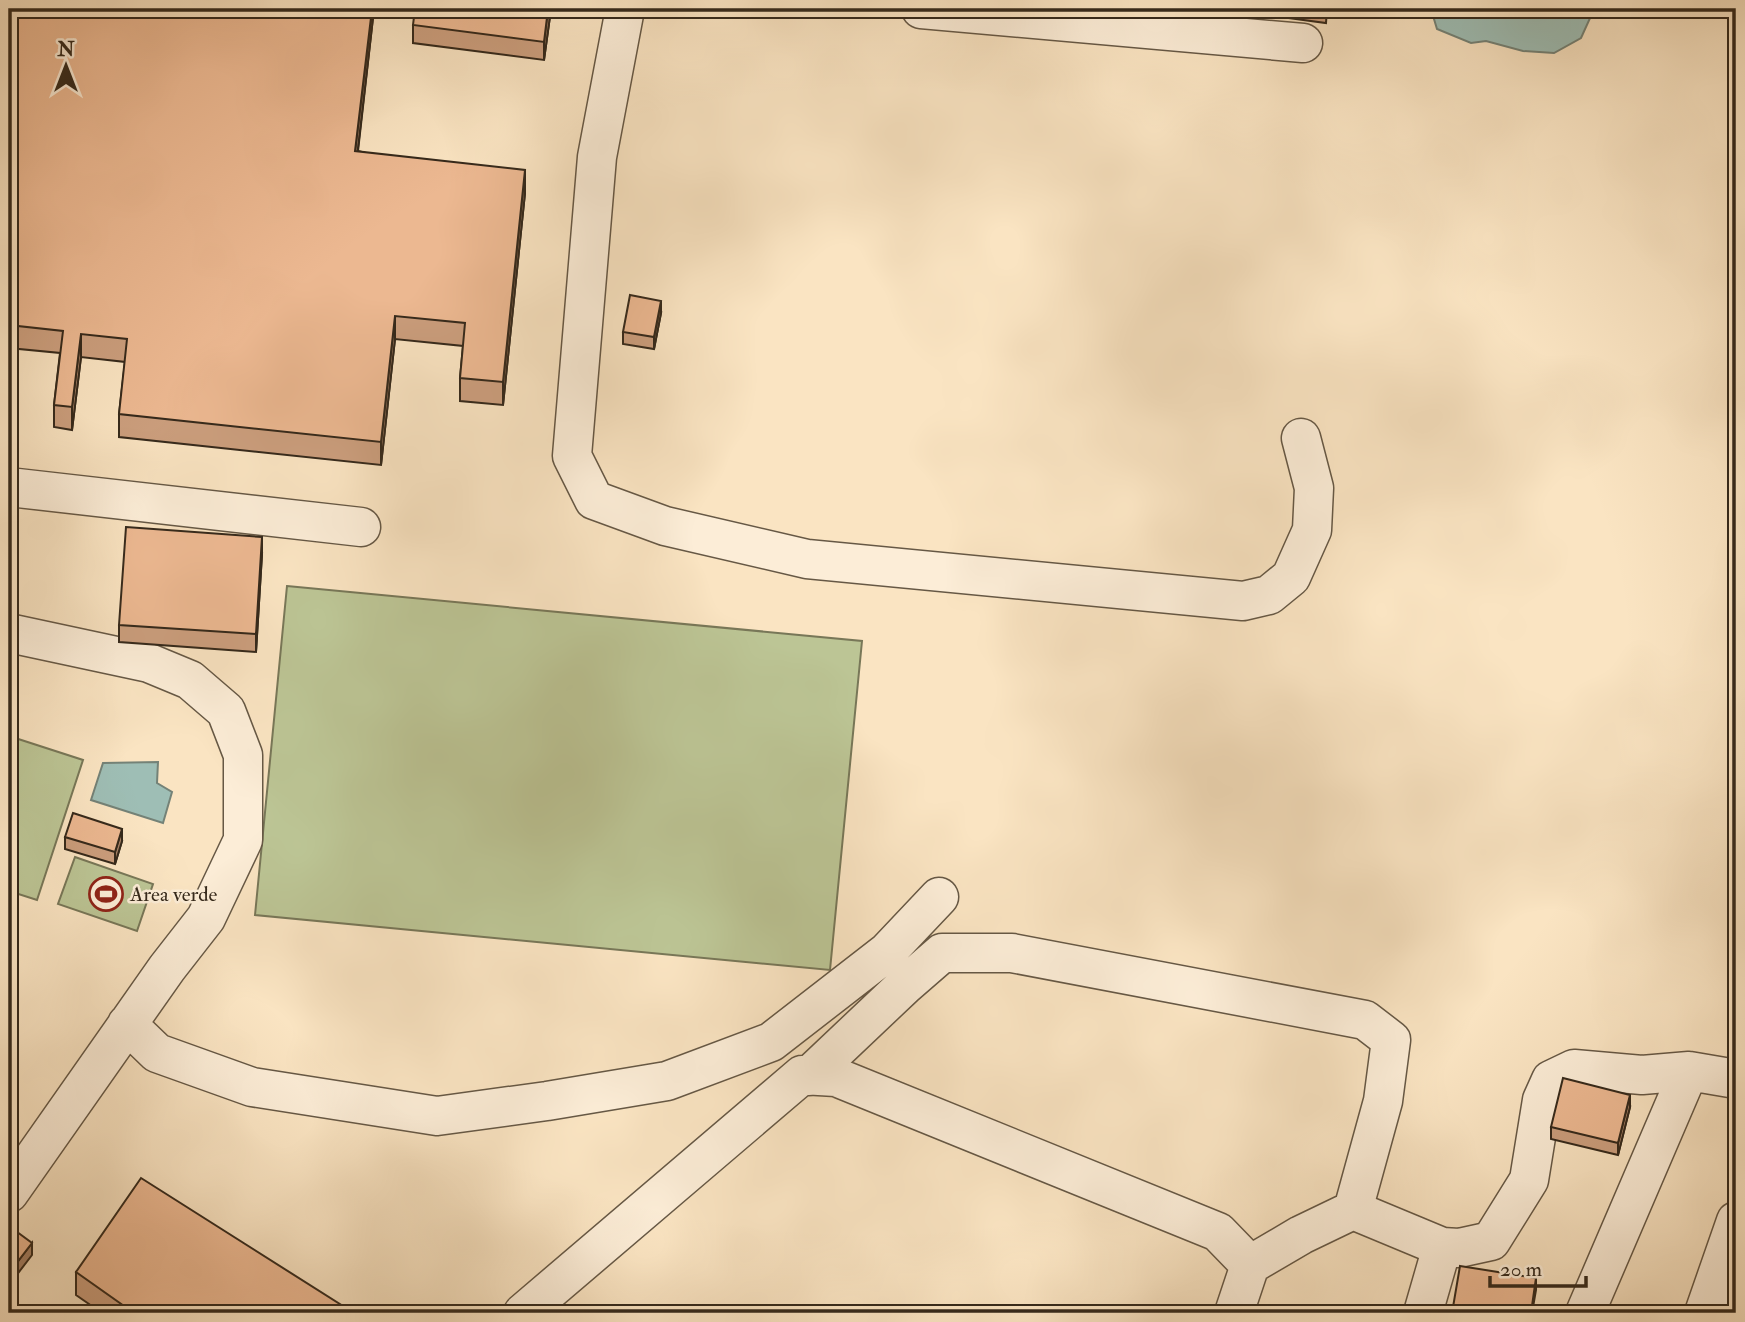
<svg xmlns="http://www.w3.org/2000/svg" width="1745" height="1322" font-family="'IM FELL Double Pica',serif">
  <rect width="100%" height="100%" fill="#fae4c2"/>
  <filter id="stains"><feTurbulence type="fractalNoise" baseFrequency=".00286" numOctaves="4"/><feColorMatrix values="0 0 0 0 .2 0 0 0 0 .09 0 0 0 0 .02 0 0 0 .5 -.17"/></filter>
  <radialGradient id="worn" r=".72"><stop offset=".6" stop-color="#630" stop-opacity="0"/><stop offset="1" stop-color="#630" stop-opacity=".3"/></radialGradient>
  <path fill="#bcc595" stroke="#787758" stroke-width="2" d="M287,586L862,641L830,970L255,915Z
    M9,736L83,760L37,900L9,891Z
    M75,857L153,884L137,931L58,904Z"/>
  <path fill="#9ebeb5" stroke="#748277" stroke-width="2" d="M1431,9H1589L1591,16L1581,38L1554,53L1523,51L1486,41L1471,43L1437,29Z
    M158,762L157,783L172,792L163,823L91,800L103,763Z"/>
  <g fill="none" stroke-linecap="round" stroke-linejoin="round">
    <g stroke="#665845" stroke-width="41">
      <path id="minor" d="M625,9L597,157L572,456L594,500L665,526L807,559L1243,601L1269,595L1291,577L1312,530L1314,488L1301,438
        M921,9L1303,43
        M9,487L361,527
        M9,633L149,663L190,680L226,711L243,755V840L206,918L167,968L9,1193
        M127,1024L157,1053L252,1087L437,1116L547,1101L667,1081L771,1042L887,952L939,897
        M809,1076L904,986L942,953H1012L1365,1020L1391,1040L1383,1101L1353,1210L1301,1235L1250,1265
        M1353,1210L1442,1247L1459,1248L1491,1241L1529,1180L1542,1100L1551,1080L1574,1069L1642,1075L1689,1071L1736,1079
        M523,1313L802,1075L836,1077L1218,1232L1250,1265L1234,1313
        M1423,1313L1442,1247
        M1585,1313L1689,1071
        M1704,1313L1736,1221"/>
    </g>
    <use href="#minor" stroke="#fcedd7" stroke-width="38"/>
  </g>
  <path fill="#cb9e7d" stroke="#35291b" stroke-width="2" d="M9,9H374L358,151L525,193L503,405L460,401V378L463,346L395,339L381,465L119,437V414L125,362L81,357L72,430L54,427V405L60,353L9,348Z
    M551,9L544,60L413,43V25Z
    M1220,9H1327L1326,23Z
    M661,313L654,349L623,344V332Z
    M262,554L256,652L119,642V625Z
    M65,837L122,841L115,864L65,849Z
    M1630,1107L1618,1155L1551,1139V1127Z
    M76,1272L354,1313H102L76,1295Z"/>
  <path fill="#a58166" stroke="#35291b" stroke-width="2" d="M372,9H374L355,174V151Z
    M548,9H551L544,60V42Z
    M525,170V193L503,405V382Z
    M661,301V313L654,349V337Z
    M395,316V339L381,465V442Z
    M81,334V357L72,430V407Z
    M262,537V554L256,652V634Z
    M122,829V841L115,864V852Z
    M1630,1095V1107L1618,1155V1143Z
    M32,1243V1255L9,1285V1273Z
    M1536,1278V1290L1532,1313H1531Z"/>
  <path fill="#ecb891" stroke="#35291b" stroke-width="2" d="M9,9H372L355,151L525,170L503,382L460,378L465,323L395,316L381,442L119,414L127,339L81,334L72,407L54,405L63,331L9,325Z
    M415,9H548L544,42L413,25Z
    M630,295L661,301L654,337L623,332Z
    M126,527L262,537L256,634L119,625Z
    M73,813L122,829L115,852L65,837Z
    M1563,1078L1630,1095L1618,1143L1551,1127Z
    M141,1178L354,1313H134L76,1272Z
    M9,1226L32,1243L9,1273Z
    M1460,1266L1536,1278L1531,1313H1452Z"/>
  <defs>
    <g id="stadium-ring" transform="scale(1.75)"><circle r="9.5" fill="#fcedd7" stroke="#8f2418" stroke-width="1.5"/><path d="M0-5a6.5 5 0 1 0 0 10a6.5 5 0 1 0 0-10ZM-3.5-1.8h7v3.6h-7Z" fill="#8f2418"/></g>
  </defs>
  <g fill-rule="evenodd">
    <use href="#stadium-ring" x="106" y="894"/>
  </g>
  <g text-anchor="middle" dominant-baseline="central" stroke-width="5" stroke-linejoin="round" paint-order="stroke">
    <g font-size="21" fill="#35291b" stroke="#fcedd7" text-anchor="start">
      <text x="130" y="894">Area verde</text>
    </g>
  </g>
  <rect width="1745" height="1322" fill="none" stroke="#fae4c2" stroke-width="35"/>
  <rect x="10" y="10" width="1724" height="1301" fill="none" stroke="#35291b" stroke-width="3.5"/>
  <rect x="18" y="18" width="1710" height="1287" fill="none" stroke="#35291b" stroke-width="2"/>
  <g transform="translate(66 66)" stroke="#fcedd7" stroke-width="5" paint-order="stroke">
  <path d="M0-5L12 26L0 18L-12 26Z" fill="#35291b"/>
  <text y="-10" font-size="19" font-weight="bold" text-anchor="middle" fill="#35291b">N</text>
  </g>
  <path d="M1490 1276v10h96v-10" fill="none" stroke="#35291b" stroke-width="3.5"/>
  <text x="1500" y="1276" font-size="21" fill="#35291b" stroke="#fcedd7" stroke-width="5" paint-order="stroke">20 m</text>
  <rect width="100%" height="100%" filter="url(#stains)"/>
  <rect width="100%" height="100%" fill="url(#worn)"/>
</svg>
